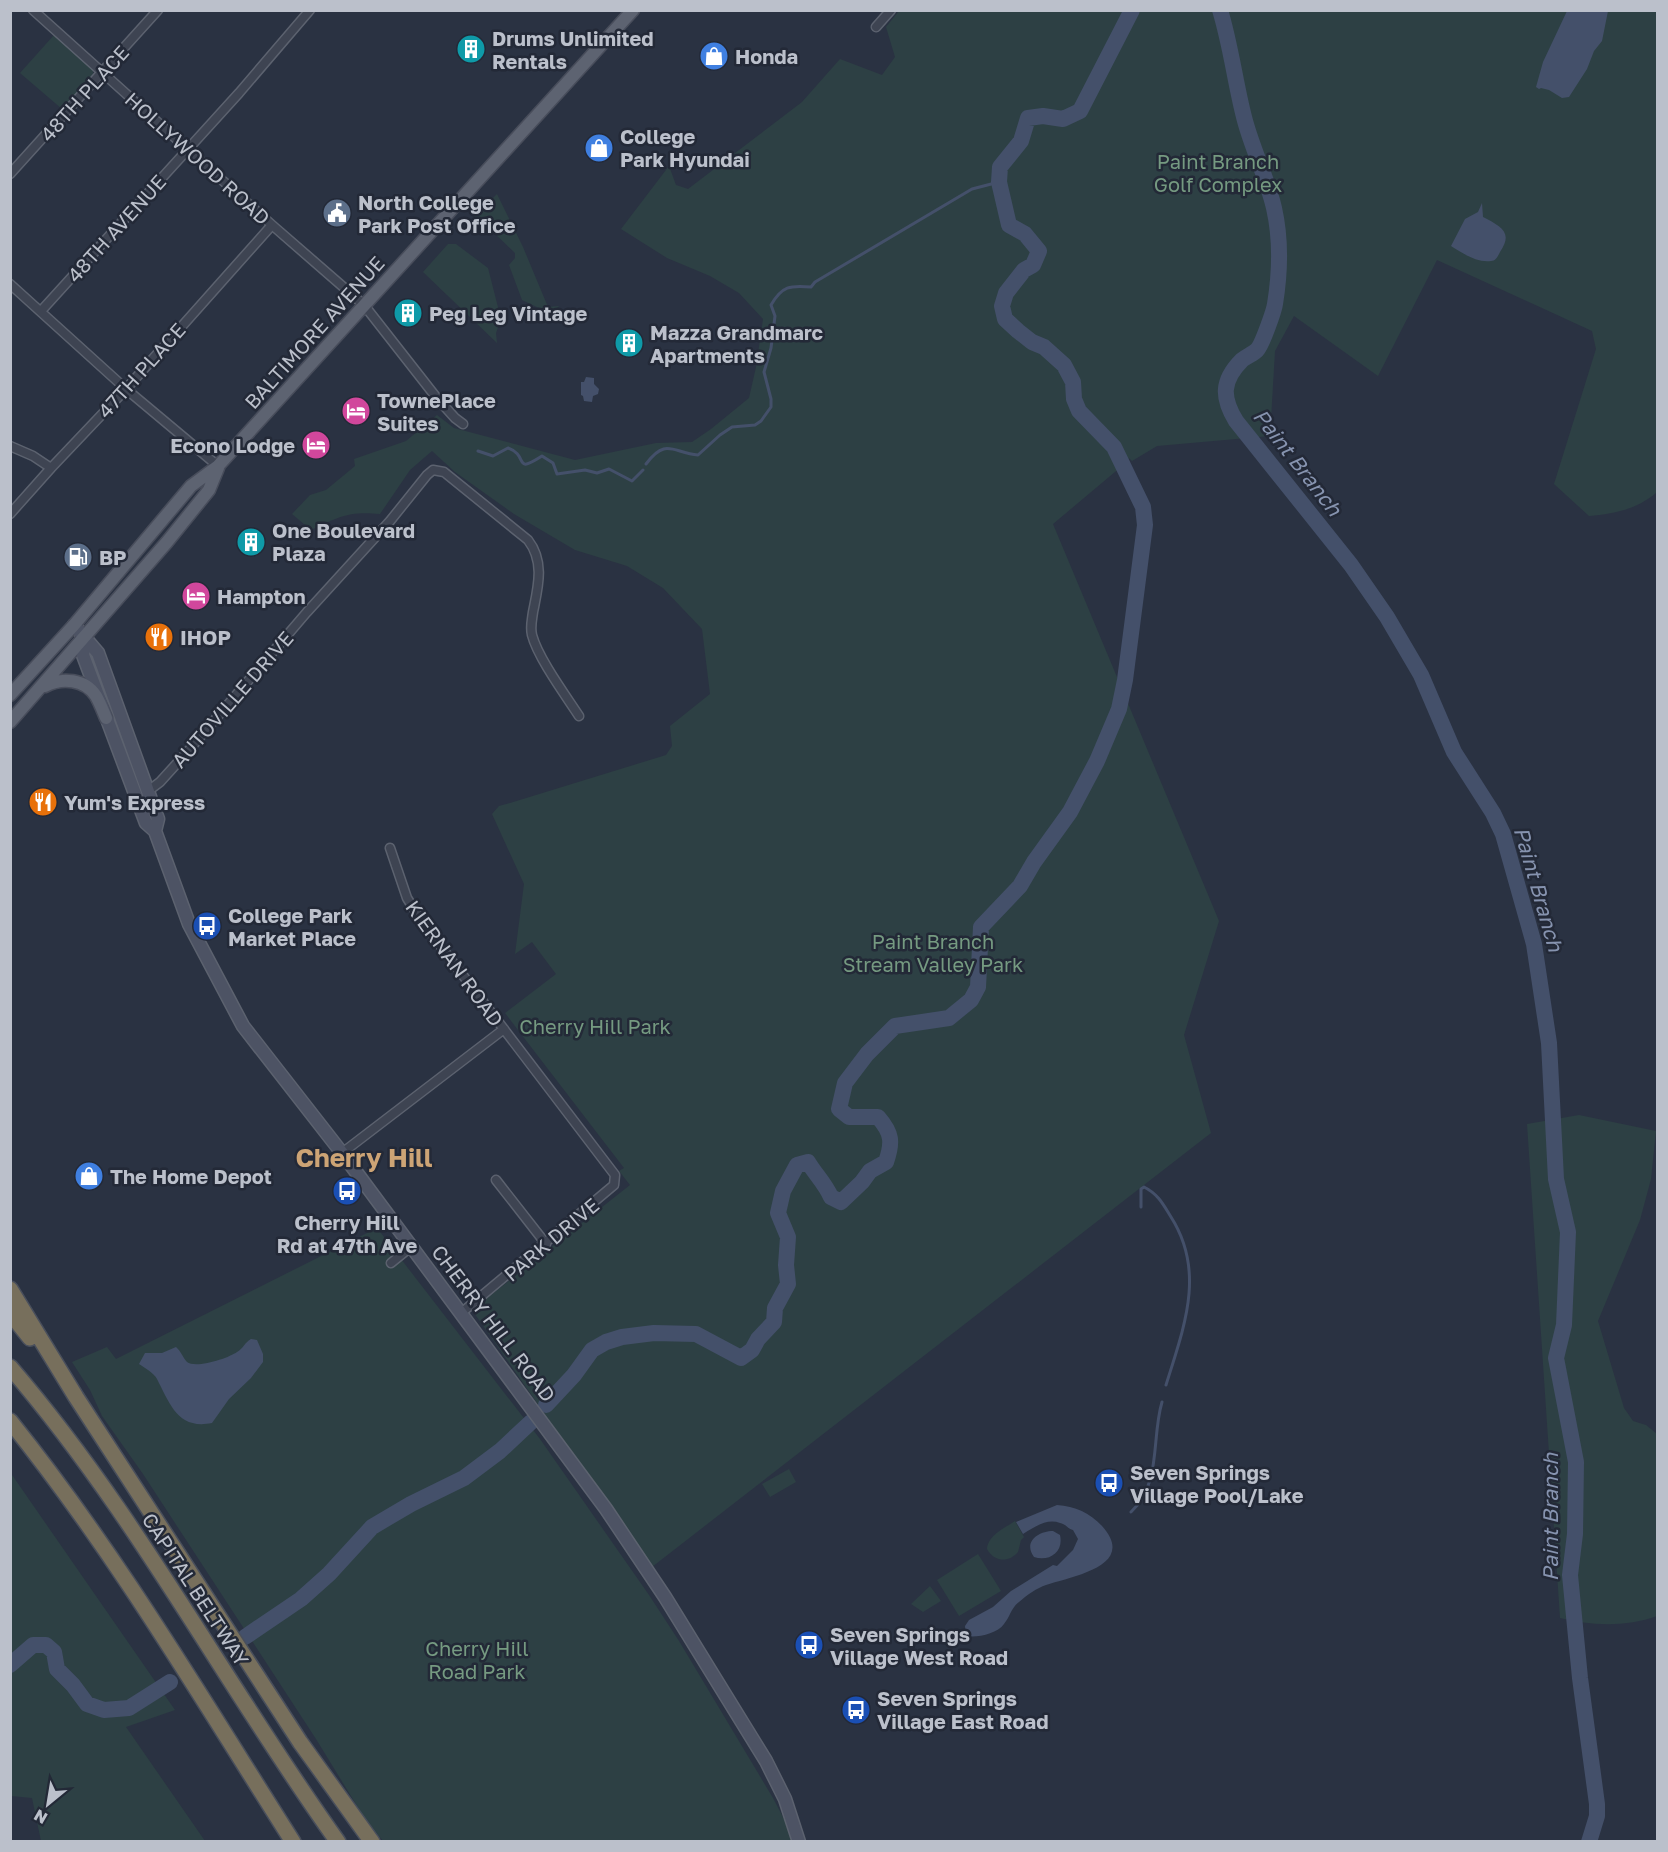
<svg xmlns="http://www.w3.org/2000/svg" width="1668" height="1852" font-family="'Golos Text',sans-serif">
  <rect width="100%" height="100%" fill="#2a3242"/>
  <path fill="#2d4044" d="M899,11H1657V492C1638,509 1614,514 1589,516L1554,484L1596,349L1592,331L1437,260L1378,376L1294,316L1275,351L1270,436L1157,446L1132,461L1129,458L1128,461L1053,524L1219,921L1184,1035L1211,1133L652,1567L472,1310L630,1185L619,1171L624,1168L505,1013L556,974L532,942L515,954L524,884L492,814L499,806L510,803L666,755L672,746L670,726L710,694L702,629L663,588L627,566L575,550L514,514L455,472L432,451L410,470L380,514C348,511 339,517 311,530L292,514L310,495L326,490L355,466L354,459L406,441L437,415L454,428L575,460L656,443L692,442L711,429L749,398L756,367L763,319L739,293L710,276L667,258L621,229L669,166L676,185L688,189L802,102L840,59L882,75L895,57L886,27Z
    M54,35L93,70V74L62,109L20,73Z
    M497,194L523,247L548,307L559,306L553,313L543,310L522,300L509,265L515,258V253L489,228L482,235L480,223L474,217Z
    M448,244H456L488,268L501,319L496,333L497,343L423,272Z
    M1579,1115L1656,1131L1651,1179L1640,1220L1598,1321L1624,1408L1633,1421L1646,1425L1657,1434V1616C1627,1627 1591,1626 1560,1618L1527,1124Z
    M377,1228L540,1439L649,1595L679,1641L773,1798L786,1823L792,1841H383L365,1819L316,1739L143,1474L102,1416L90,1390L72,1362L107,1347L116,1359Z
    M789,1469L796,1482L770,1497L762,1484Z
    M10,1472L175,1710L126,1727L205,1841H41L32,1798L11,1796Z
    M1015,1521L1024,1537L1021,1540L1018,1552C1009,1563 994,1562 987,1549C988,1535 1005,1528 1015,1521Z
    M978,1554L1001,1591L959,1616L937,1580Z
    M930,1586L941,1601L923,1612L911,1604Z"/>
  <path fill="#44506a" d="M1567,11H1608L1602,41L1594,51L1587,69L1569,97L1562,98L1549,90L1541,88L1539,89L1536,87L1543,62Z
    M1482,203L1483,217C1500,226 1514,232 1500,252C1498,256 1496,261 1491,261C1477,263 1462,253 1451,246L1465,219L1478,212Z
    M586,377L594,378V384L599,389L598,394L593,396L592,402L584,401L583,396L581,395V382H584Z
    M251,1339L257,1340L263,1354V1362L251,1378L229,1399L212,1423C178,1430 170,1404 157,1379C154,1373 145,1368 139,1364L145,1353H162L176,1347C181,1351 183,1358 187,1362C196,1369 229,1358 237,1352C244,1348 244,1343 251,1339Z
    M1057,1505C1075,1506 1090,1513 1102,1526C1138,1566 1072,1576 1046,1585C1037,1588 1027,1595 1019,1602C1011,1608 1010,1617 1004,1624C997,1634 977,1638 966,1636L965,1626L969,1620L993,1607L1011,1591L1053,1565L1057,1566L1073,1550L1078,1539L1073,1530C1068,1529 1066,1524 1060,1523C1047,1518 1034,1527 1023,1534L1016,1522Z
    M1053,1531L1060,1535C1064,1552 1049,1562 1034,1557C1023,1542 1038,1531 1053,1531Z"/>
  <g fill="none" stroke-linecap="round" stroke-linejoin="round">
    <path stroke="#44506a" stroke-width="3" d="M478,451L493,456L508,448C530,456 512,475 542,456L553,463L557,474L585,470L597,473L609,469L632,481L643,470
      M646,464C666,437 673,453 698,455L720,435L732,427L755,425L761,421L771,407V399L764,372L771,348L775,316L771,305C782,286 790,285 811,287L815,282L972,189L999,182
      M1141,1207V1189L1144,1187C1158,1194 1163,1204 1171,1217C1206,1272 1184,1327 1166,1385
      M1131,1512C1162,1483 1151,1439 1162,1402
      M948,1639L966,1636"/>
    <path stroke="#44506a" stroke-width="16" d="M1220,10C1231,46 1235,82 1244,117C1252,149 1267,177 1274,208C1281,239 1280,273 1275,304C1274,311 1262,345 1257,350C1253,354 1247,356 1242,360C1221,381 1222,398 1236,421L1351,565L1387,617L1421,675L1454,752L1493,813L1503,834L1534,944L1549,1043L1556,1179L1568,1232L1564,1325L1556,1358L1576,1462L1575,1534L1570,1575L1580,1678L1597,1804V1816L1589,1842
      M546,1405L574,1375L592,1350L606,1342L622,1337L654,1333L696,1334L741,1358L752,1350L758,1339L774,1322L775,1308L788,1284L786,1265L788,1237L778,1213L783,1191L797,1165L808,1162C815,1174 825,1183 831,1197L841,1202L862,1182L870,1171L886,1162C893,1142 892,1133 878,1117H849L839,1109L845,1083L867,1054L895,1026L949,1018L971,1000L978,987L981,927L1020,886L1034,862L1070,812L1097,761L1119,709L1125,680L1145,525L1143,507L1114,447L1079,411L1074,399L1073,382L1064,365L1044,347L1032,342L1018,331L1005,319L1002,306L1006,293L1024,270L1033,265L1039,251L1025,234L1009,225L999,182L1000,167L1021,141L1028,118L1043,116L1063,119L1080,111L1132,10
      M245,1637L301,1599L329,1574L372,1527L411,1504L464,1478L500,1451L531,1422
      M10,1665L33,1645H46L54,1652L57,1669L73,1685L87,1704L104,1710L129,1708L170,1682"/>
    <g stroke="#5c626f" stroke-width="11">
      <path id="minor" d="M33,10L272,225L364,305L436,397L455,418L463,424
        M876,27L891,10
        M10,174L158,10
        M10,284L126,389L218,466
        M41,311L239,93L310,10
        M10,446L33,456L51,468
        M10,514L51,468L126,389L272,225
        M148,791L160,782L189,750L307,612L390,521L427,475L433,470L444,472L528,540C545,562 538,587 533,612C532,620 530,627 532,635C538,658 566,696 579,716
        M390,848L407,898L420,919L615,1175L614,1185L460,1314
        M342,1153L504,1029
        M496,1180L546,1244
        M391,1263L412,1246"/>
    </g>
    <g stroke="#5c626f" stroke-width="15">
      <path id="secondary" d="M74,625L98,653L158,819L155,831
        M85,637L83,655L146,823L155,831L189,924L243,1026L342,1153L606,1509L665,1597L766,1761L785,1799L799,1842"/>
    </g>
    <g stroke="#484d5b" stroke-width="15">
      <path id="primary" d="M45,686C62,677 85,679 96,696C100,703 103,711 106,718
        M10,695L74,625L191,486L218,466L633,10
        M10,722L167,542L209,490L218,468"/>
    </g>
    <g stroke="#494f5c" stroke-width="18">
      <path id="motorway" d="M10,1289L76,1397L300,1742L372,1842
        M10,1313L30,1338
        M10,1367C136,1513 226,1686 338,1842
        M10,1421C116,1553 202,1699 293,1842"/>
    </g>
    <use href="#minor" stroke="#3e4452" stroke-width="8"/>
    <use href="#secondary" stroke="#4d5364" stroke-width="12"/>
    <use href="#primary" stroke="#5d6371" stroke-width="12"/>
    <use href="#motorway" stroke="#776f5c" stroke-width="15"/>
  </g>
  <defs>
    <g id="building-disc" transform="scale(1.5)"><circle r="9.5" fill="#0f9aa8" stroke="#232937"/><path d="M-4-6H4V6H1V3H-1V6H-4ZM-2.5-4.3h1.7v1.8h-1.7ZM.8-4.3h1.7v1.8H.8ZM-2.5-1h1.7V.8h-1.7ZM.8-1h1.7V.8H.8Z" fill="#fff"/></g>
    <g id="shop-disc" transform="scale(1.5)"><circle r="9.5" fill="#3f7fe0" stroke="#232937"/><path d="M-5-2.5h2.3a2.7 3.5 0 0 1 5.4 0H5L5.5 6h-11ZM-1.5-2.5h3a1.5 2.3 0 0 0-3 0Z" fill="#fff"/></g>
    <g id="civic-disc" transform="scale(1.5)"><circle r="9.5" fill="#5c6f8a" stroke="#232937"/><path d="M-.6-6.5H3V-4.5H.6V-3L4-1V1h2V6H-6V1h2V-1L-.6-3ZM-1.2 2.5V6h2.4V2.5Z" fill="#fff"/></g>
    <g id="hotel-disc" transform="scale(1.5)"><circle r="9.5" fill="#d1479c" stroke="#232937"/><path d="M-6-4.5h1.5V1H6V5H4.5V3h-9V5H-6ZM-4 0a1.8 1.8 0 1 1 3.6 0ZM.5 0V-2.5h3Q6-2.5 6 0Z" fill="#fff"/></g>
    <g id="fuel-disc" transform="scale(1.5)"><circle r="9.5" fill="#5c6f8a" stroke="#232937"/><path d="M-5.5-6h7V0h2V4h1.3V-2.5L3-4.5l.8-.8L6-3V5H2.5V1h-1V6h-7ZM-4.2-4.7v3.2H.2V-4.7Z" fill="#fff"/></g>
    <g id="restaurant-disc" transform="scale(1.5)"><circle r="9.5" fill="#e8710a" stroke="#232937"/><path d="M-5-6h1v4h1v-4h1v4h1v-4h1v5L-1.5 .5V6h-2V.5L-5-1ZM5-6V6H3V1.5H1.5Q1.5-4 5-6Z" fill="#fff"/></g>
    <g id="bus-disc" transform="scale(1.5)"><circle r="9.5" fill="#1a4fb4" stroke="#232937"/><path d="M-5-6H5V4H4V6H2V4H-2V6H-4V4H-5ZM-3.5-4V0h7V-4ZM-3.5 1.2v1.5H-2V1.2ZM2 1.2v1.5H3.5V1.2Z" fill="#fff"/></g>
  </defs>
  <g fill-rule="evenodd">
    <use href="#building-disc" x="471" y="49"/>
    <use href="#shop-disc" x="714" y="56"/>
    <use href="#shop-disc" x="599" y="148"/>
    <use href="#civic-disc" x="337" y="213"/>
    <use href="#building-disc" x="408" y="313"/>
    <use href="#building-disc" x="629" y="343"/>
    <use href="#hotel-disc" x="356" y="411"/>
    <use href="#hotel-disc" x="316" y="445"/>
    <use href="#building-disc" x="251" y="542"/>
    <use href="#fuel-disc" x="78" y="557"/>
    <use href="#hotel-disc" x="196" y="596"/>
    <use href="#restaurant-disc" x="159" y="637"/>
    <use href="#restaurant-disc" x="43" y="802"/>
    <use href="#bus-disc" x="207" y="926"/>
    <use href="#shop-disc" x="89" y="1176"/>
    <use href="#bus-disc" x="347" y="1191"/>
    <use href="#bus-disc" x="1109" y="1483"/>
    <use href="#bus-disc" x="809" y="1645"/>
    <use href="#bus-disc" x="856" y="1710"/>
  </g>
  <g text-anchor="middle" dominant-baseline="central" stroke-width="5" stroke-linejoin="round" paint-order="stroke">
    <g font-size="20" font-weight="bold" fill="#bbc0cb" stroke="#232937" text-anchor="start">
      <text x="492" y="38">Drums Unlimited<tspan x="492" dy="23">Rentals</tspan></text>
      <text x="735" y="56">Honda</text>
      <text x="620" y="136">College<tspan x="620" dy="23">Park Hyundai</tspan></text>
      <text x="358" y="202">North College<tspan x="358" dy="23">Park Post Office</tspan></text>
      <text x="429" y="313">Peg Leg Vintage</text>
      <text x="650" y="332">Mazza Grandmarc<tspan x="650" dy="23">Apartments</tspan></text>
      <text x="377" y="400">TownePlace<tspan x="377" dy="23">Suites</tspan></text>
      <text x="295" y="445" text-anchor="end">Econo Lodge</text>
      <text x="272" y="530">One Boulevard<tspan x="272" dy="23">Plaza</tspan></text>
      <text x="99" y="557">BP</text>
      <text x="217" y="596">Hampton</text>
      <text x="180" y="637">IHOP</text>
      <text x="64" y="802">Yum's Express</text>
      <text x="228" y="915">College Park<tspan x="228" dy="23">Market Place</tspan></text>
      <text x="110" y="1176">The Home Depot</text>
      <text x="347" y="1222" text-anchor="middle">Cherry Hill<tspan x="347" dy="23">Rd at 47th Ave</tspan></text>
      <text x="1130" y="1472">Seven Springs<tspan x="1130" dy="23">Village Pool/Lake</tspan></text>
      <text x="830" y="1634">Seven Springs<tspan x="830" dy="23">Village West Road</tspan></text>
      <text x="877" y="1698">Seven Springs<tspan x="877" dy="23">Village East Road</tspan></text>
    </g>
    <g font-size="20" fill="#bbc0cb" stroke="#232937">
      <text transform="translate(84 93) rotate(-48)">48TH PLACE</text>
      <text transform="translate(198 158) rotate(42)">HOLLYWOOD ROAD</text>
      <text transform="translate(116 228) rotate(-48)">48TH AVENUE</text>
      <text transform="translate(314 332) rotate(-48)">BALTIMORE AVENUE</text>
      <text transform="translate(141 370) rotate(-48)">47TH PLACE</text>
      <text transform="translate(232 699) rotate(-49)">AUTOVILLE DRIVE</text>
      <text transform="translate(455 963) rotate(54)">KIERNAN ROAD</text>
      <text transform="translate(551 1239) rotate(-40)">PARK DRIVE</text>
      <text transform="translate(494 1323) rotate(53)">CHERRY HILL ROAD</text>
      <text transform="translate(196 1589) rotate(57)">CAPITAL BELTWAY</text>
    </g>
    <g font-size="20" fill="#759a81" stroke="#232937">
      <text x="1218" y="161">Paint Branch<tspan x="1218" dy="23">Golf Complex</tspan></text>
      <text x="933" y="941">Paint Branch<tspan x="933" dy="23">Stream Valley Park</tspan></text>
      <text x="595" y="1026">Cherry Hill Park</text>
      <text x="477" y="1648">Cherry Hill<tspan x="477" dy="23">Road Park</tspan></text>
    </g>
    <g font-size="21" font-style="italic" fill="#8693af" stroke="#232937">
      <text transform="translate(1298 462) rotate(52)">Paint Branch</text>
      <text transform="translate(1539 889) rotate(74)">Paint Branch</text>
      <text transform="translate(1550 1517) rotate(-90)">Paint Branch</text>
    </g>
    <g font-size="26" font-weight="bold" fill="#cda475" stroke="#232937">
      <text x="364" y="1157">Cherry Hill</text>
    </g>
  </g>
  <rect width="1668" height="1852" fill="none" stroke="#bbc0cb" stroke-width="24"/>
  <g transform="translate(48 1804) rotate(210)" stroke="#232937" stroke-width="4.5" paint-order="stroke">
  <path d="M0-4.5L10 22L0 15L-10 22Z" fill="#bbc0cb"/>
  <text y="-9" font-size="16" font-weight="bold" text-anchor="middle" fill="#bbc0cb">N</text>
  </g>
</svg>
